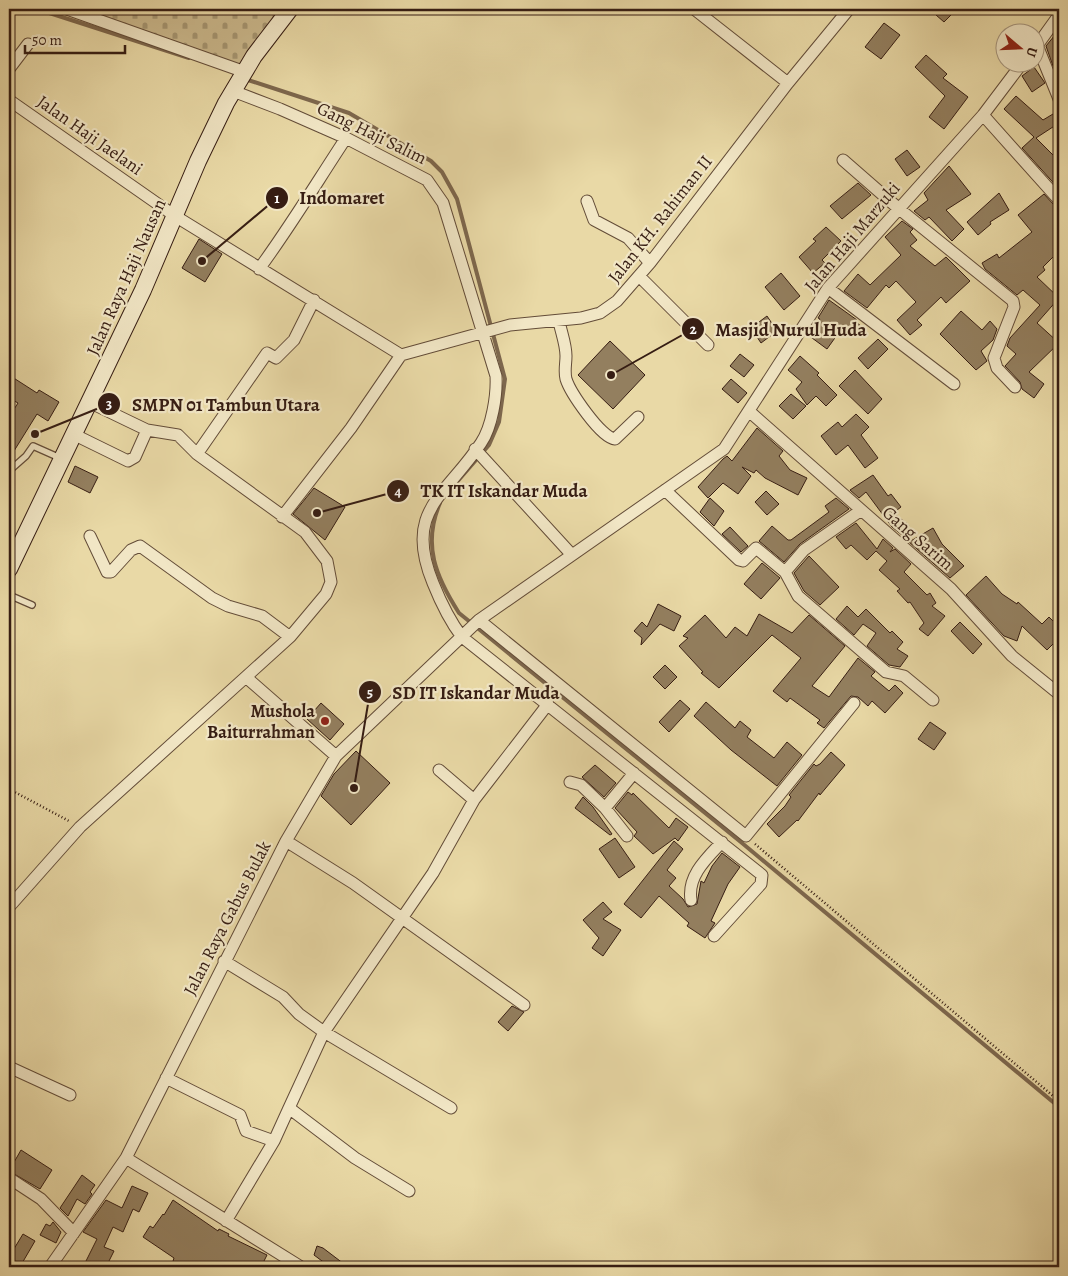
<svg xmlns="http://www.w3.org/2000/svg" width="1068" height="1276" font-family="Alegreya,serif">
  <defs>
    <pattern id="cemetery-stones" width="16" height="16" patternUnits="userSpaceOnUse" patternTransform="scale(1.25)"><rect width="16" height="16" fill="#cbb98d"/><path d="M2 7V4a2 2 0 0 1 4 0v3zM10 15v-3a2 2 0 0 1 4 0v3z" fill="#a69672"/></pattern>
  </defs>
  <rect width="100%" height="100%" fill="#e9d9a6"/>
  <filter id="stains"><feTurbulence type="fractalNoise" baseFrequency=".004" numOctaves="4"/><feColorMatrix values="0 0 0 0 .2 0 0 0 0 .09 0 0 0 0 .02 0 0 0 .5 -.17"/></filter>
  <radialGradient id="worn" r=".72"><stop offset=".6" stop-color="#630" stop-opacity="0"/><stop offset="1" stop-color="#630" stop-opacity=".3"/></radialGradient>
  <path fill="url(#cemetery-stones)" stroke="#806b50" d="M103,9H290L245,72L99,19Z"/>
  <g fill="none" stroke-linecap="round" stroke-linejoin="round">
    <path stroke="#7d674d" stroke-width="4" d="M37,9L189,58
      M245,79L349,113L431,161L442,172L457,199L505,379L499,422L489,445L444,497
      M440,503C422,545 436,577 459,613L742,843L1059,1107"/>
  </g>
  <path fill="#937f5f" stroke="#361d13" d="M941,9H957L944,22L936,15Z
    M884,23L900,35L881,59L865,47Z
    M1059,30V69L1053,66L1046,46Z
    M926,55L947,74L943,78L968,97L944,129L929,117L945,96L915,67Z
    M1034,67L1045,83L1032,92L1022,76Z
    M1016,96L1043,120L1053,114L1059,123L1036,138L1053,155L1059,149V189L1022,148L1034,137L1004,109Z
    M907,150L920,167L907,176L895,159Z
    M949,166L971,194L946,210L964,229L952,241L929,217L925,220L914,211L928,200L924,193Z
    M858,183L871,195L842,219L830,206Z
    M999,193L1009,210L990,222L991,224L978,235L967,222Z
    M1044,194L1054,205L1059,207V251L1043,267L1045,270L1037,277L1059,298L1037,323L1059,343L1029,372L1044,384L1034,398L1022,389L1020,382L1005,366L1016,354L1007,346L1010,338L1040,305L1023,290L1017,295L985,269L982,263L997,254L999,258L1032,232L1018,215Z
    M902,221L913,229L910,232L917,240L910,246L935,266L946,257L970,281L946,303L941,297L917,320L922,325L910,335L897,320L916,302L896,281L889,288L886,285L867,308L844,291L858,274L870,285L901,255L885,237Z
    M826,227L841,241L822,260L825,263L813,273L799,257L816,241L813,239Z
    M199,239L222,254L205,282L182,268Z
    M781,273L800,296L784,310L765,287Z
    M829,300L857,320L856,322L862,327L854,337L842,328L827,349L808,335L820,319L818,318Z
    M961,311L982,330L990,321L997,329L993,340L981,351L987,361L976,370L940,334Z
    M767,316L777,331L761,343L751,328Z
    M878,339L888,349L868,369L858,358Z
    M610,341L645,375L613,409L578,375Z
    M740,354L754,365L744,377L730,366Z
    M800,356L819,373L817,375L837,395L826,406L816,396L807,405L796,389L802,382L788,370Z
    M855,370L882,399L868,414L839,386Z
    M9,375L37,393L39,390L59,402L48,421L37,414L9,459V417L18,403L9,398Z
    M731,379L747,393L738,403L722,389Z
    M791,394L806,406L793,419L779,406Z
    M856,414L869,427L861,435L878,458L865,468L848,445L836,455L821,436L838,422L842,427Z
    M757,428L783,451L779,456L790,470L807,478L798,495L765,478L756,470L754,473L742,467L751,476L738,494L723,483L708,498L698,487L723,459L727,456L732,461Z
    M75,466L98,477L90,493L68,482Z
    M873,475L888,496L891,494L901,507L893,513L909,525L902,535L892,527L866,492L859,498L850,490Z
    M314,488L345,507L325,540L293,514Z
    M766,491L779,504L767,515L755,502Z
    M710,498L724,511L714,526L700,512Z
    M836,498L849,509L800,544L784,562L759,541L772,526L788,540H791L829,512L825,506Z
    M856,523L877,549L883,539L893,548L890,552L895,549L911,564L904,572L927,595L930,593L936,603L932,606L945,616L928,636L919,629L924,623L910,602L908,603L897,591L900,589L879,570L887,561L876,551L867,560L851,545L846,549L836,537Z
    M730,527L748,546L741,552L722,534Z
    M933,528L942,544L964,566L950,578L909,542Z
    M809,556L839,587L820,605L804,591L794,573Z
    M762,563L780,578L761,599L744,584Z
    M986,576L1002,594L1017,604L1018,602L1042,624L1049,617L1059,627V638L1047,650L1022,626L1017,641L1004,636L966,595Z
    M658,604L681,616L674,631L660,624L641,645L642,638L634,631L642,622L647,627Z
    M847,606L858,617L866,609L890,633L892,631L903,642L897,649L908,656L900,667L889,665L867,646L876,633L863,624L854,635L836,619Z
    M759,614L792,633L809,615L845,646L812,686L829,697L858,658L875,672L871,676L889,691L895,685L903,693L885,713L872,701L868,706L858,697L851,696L824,728L817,723L820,720L790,698L787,702L773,691L801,658L772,635L719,688L701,673L703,672L679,646L688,638L683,636L705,615L726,638L735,627L747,636Z
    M960,622L982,644L973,654L951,631Z
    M665,665L677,677L665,689L653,677Z
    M680,700L690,709L669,732L659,722Z
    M706,702L735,728L740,721L751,730L747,737L774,758L787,742L802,755L777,786L731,750L694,716Z
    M321,703L344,724L330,740L307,719Z
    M930,722L946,733L934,750L918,739Z
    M356,751L390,783L351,825L321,796L334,774Z
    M831,752L845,765L820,795L819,793L798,821L797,820L779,837L767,824L785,806L791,797L789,795L814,764L816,766L820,764Z
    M595,765L616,783L604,797L582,777Z
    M628,792L632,795L633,793L669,828L676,818L688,827L678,841L675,838L653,854L634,836L637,832L615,808Z
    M583,797L593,807L612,834L610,835L575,808Z
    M615,838L635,867L619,878L599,849Z
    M674,841L683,849L667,870L676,878L669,886L683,899L688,907L697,904L701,881L704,883L712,866L722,853L740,867L728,884L711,921L715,923L705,938L687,926L689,923L659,896L641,918L624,904Z
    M603,902L612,912L603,919L621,930L603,956L592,948L599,938L583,920Z
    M512,1006L524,1012L508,1031L498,1022Z
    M21,1150L52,1170L40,1189L9,1171Z
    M82,1175L95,1185L90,1192L92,1194L85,1204L77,1199L68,1216L60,1208Z
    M132,1186L148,1193L139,1212L133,1209L123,1232L113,1227L104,1247L114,1251L106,1267H83L97,1239L83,1232L106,1200L122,1208Z
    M173,1200L218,1231L219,1229L229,1234L228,1236L267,1255L261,1267H180L182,1264L173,1261L174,1258L143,1237L150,1226L153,1228L163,1214L164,1215Z
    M53,1222L61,1232L56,1243L40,1235L46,1224L50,1226Z
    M23,1234L35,1241L21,1265L9,1257Z
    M317,1246L323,1248L348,1267H330L314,1255Z"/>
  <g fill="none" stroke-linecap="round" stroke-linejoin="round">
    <g stroke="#634c38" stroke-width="8">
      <path id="lane" d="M9,471L26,456L33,446L60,458
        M9,595L32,605"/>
    </g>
    <g stroke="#634c38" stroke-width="13">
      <path id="street" d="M67,9L245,72
        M694,9L788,83
        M1037,45L1059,99
        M1036,47L1059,15
        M9,69L28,44
        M233,91L280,109L346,138L427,180L443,203L496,376C497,395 492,427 481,443C446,496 403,510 433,583C441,603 449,620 462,637L762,875L761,884L714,936
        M9,100L175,216L401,355L510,325L581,318L600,313L617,301L650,263L788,83L849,9
        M983,115L1059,200
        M843,160L898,208L1013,301L1014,307L994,358L997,368L1015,387
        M587,201L594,220L628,238L650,263
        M259,269C290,227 317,182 346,138
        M639,276L708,345
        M828,288L954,384
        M559,321C561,332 566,344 566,356C566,364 564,371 566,379C570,392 601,438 615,439L638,417
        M750,412L951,589L1012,656L1059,694
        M75,435L128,461L135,457L147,430
        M475,449L572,555
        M197,454L267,353L276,358L294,340L314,300
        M665,490L739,560L743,561L756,548L785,572L804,550L860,511
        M282,517L351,428L401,355
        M90,536L107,572H111L131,550L140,546L212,598L228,606L262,616L290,637
        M785,572L798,596L886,672L904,676L933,700
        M479,620L746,836L854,703
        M247,678L336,756
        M439,770L474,800
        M570,782L581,785L605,808
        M627,836L605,808L634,773
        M286,841L353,883L524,1005
        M691,900C687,876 707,858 722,842
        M9,907L80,827L290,637L326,594L331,582L327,561L305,532L197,454L178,435L147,430L91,403
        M224,961L283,997L299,1014L324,1032L451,1108
        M9,1067L70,1095
        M166,1078L240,1115L246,1131L274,1141
        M126,1158L301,1267
        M9,1178L41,1199L74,1233
        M409,1191L355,1158L289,1108L324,1032L433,873L474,800L548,704
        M226,1221L274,1141L289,1108
        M50,1267L126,1158L286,841L336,756L479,620L724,449L828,288L983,115L1023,62"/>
    </g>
    <g stroke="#361d13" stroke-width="18">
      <path id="secondary" d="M9,569L143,290L198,161L226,103L254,56L290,9"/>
    </g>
    <path stroke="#361d13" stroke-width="2.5" stroke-dasharray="1 2.5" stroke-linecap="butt" d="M9,789L69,821
      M755,844L1059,1101"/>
    <use href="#lane" stroke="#f1e6c5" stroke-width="5.5"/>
    <use href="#street" stroke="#f1e6c5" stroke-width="11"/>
    <use href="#secondary" stroke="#f1e6c5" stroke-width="16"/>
  </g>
  <circle fill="#8f2418" stroke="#f1e6c5" stroke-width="2" cx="325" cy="721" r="5"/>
  <g text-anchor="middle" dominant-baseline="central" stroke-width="4.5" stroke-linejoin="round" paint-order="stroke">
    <g font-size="18" fill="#361d13" stroke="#f1e6c5">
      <text transform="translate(372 133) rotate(26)">Gang Haji Salim</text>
      <text transform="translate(90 135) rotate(35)">Jalan Haji Jaelani</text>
      <text transform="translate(660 219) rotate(-52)">Jalan KH. Rahiman II</text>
      <text transform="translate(852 237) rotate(-50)">Jalan Haji Marzuki</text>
      <text transform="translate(126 277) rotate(-66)">Jalan Raya Haji Nausan</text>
      <text transform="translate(918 538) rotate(41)">Gang Sarim</text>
      <text transform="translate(227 918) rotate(-63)">Jalan Raya Gabus Bulak</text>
    </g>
    <g font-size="18" font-weight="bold" fill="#361d13" stroke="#f1e6c5" text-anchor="end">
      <text x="315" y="711">Mushola<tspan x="315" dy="21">Baiturrahman</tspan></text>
    </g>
  </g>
  <path fill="none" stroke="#361d13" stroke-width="2" d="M202 261L277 198M611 375L693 329M35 434L109 404M317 513L398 491M354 788L370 692"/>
  <g fill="#361d13" stroke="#f1e6c5" stroke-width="2">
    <circle cx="202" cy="261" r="5"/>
    <circle cx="611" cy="375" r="5"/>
    <circle cx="35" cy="434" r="5"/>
    <circle cx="317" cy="513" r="5"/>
    <circle cx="354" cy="788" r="5"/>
    <circle cx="277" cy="198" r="12"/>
    <circle cx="693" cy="329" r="12"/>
    <circle cx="109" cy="404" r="12"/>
    <circle cx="398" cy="491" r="12"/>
    <circle cx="370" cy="692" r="12"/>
  </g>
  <g font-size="15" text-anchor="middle" font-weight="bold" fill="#fff">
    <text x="277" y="203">1</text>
    <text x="693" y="334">2</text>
    <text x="109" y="409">3</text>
    <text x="398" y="496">4</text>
    <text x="370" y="697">5</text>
  </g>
  <g font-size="19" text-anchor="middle" font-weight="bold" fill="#361d13" stroke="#f1e6c5" stroke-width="4.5" stroke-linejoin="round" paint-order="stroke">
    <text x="342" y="204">Indomaret</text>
    <text x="791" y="336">Masjid Nurul Huda</text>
    <text x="226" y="411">SMPN 01 Tambun Utara</text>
    <text x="504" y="497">TK IT Iskandar Muda</text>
    <text x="476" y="699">SD IT Iskandar Muda</text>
  </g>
  <rect width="1068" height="1276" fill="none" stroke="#e9d9a6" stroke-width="30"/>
  <rect x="10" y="10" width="1048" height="1256" fill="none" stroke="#361d13" stroke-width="2.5"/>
  <rect x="15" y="15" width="1038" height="1246" fill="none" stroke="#361d13"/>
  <g transform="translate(1020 48) rotate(109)"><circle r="24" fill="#f1e6c5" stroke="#a6967e"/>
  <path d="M0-4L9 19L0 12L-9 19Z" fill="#8f2418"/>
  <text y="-8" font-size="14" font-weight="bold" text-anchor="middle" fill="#361d13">U</text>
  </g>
  <path d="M25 45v8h100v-8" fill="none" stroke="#361d13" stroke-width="2.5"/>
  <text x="32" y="45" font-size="15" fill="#361d13" stroke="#f1e6c5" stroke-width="4" paint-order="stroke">50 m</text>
  <rect width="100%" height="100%" filter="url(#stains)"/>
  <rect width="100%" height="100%" fill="url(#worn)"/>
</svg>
